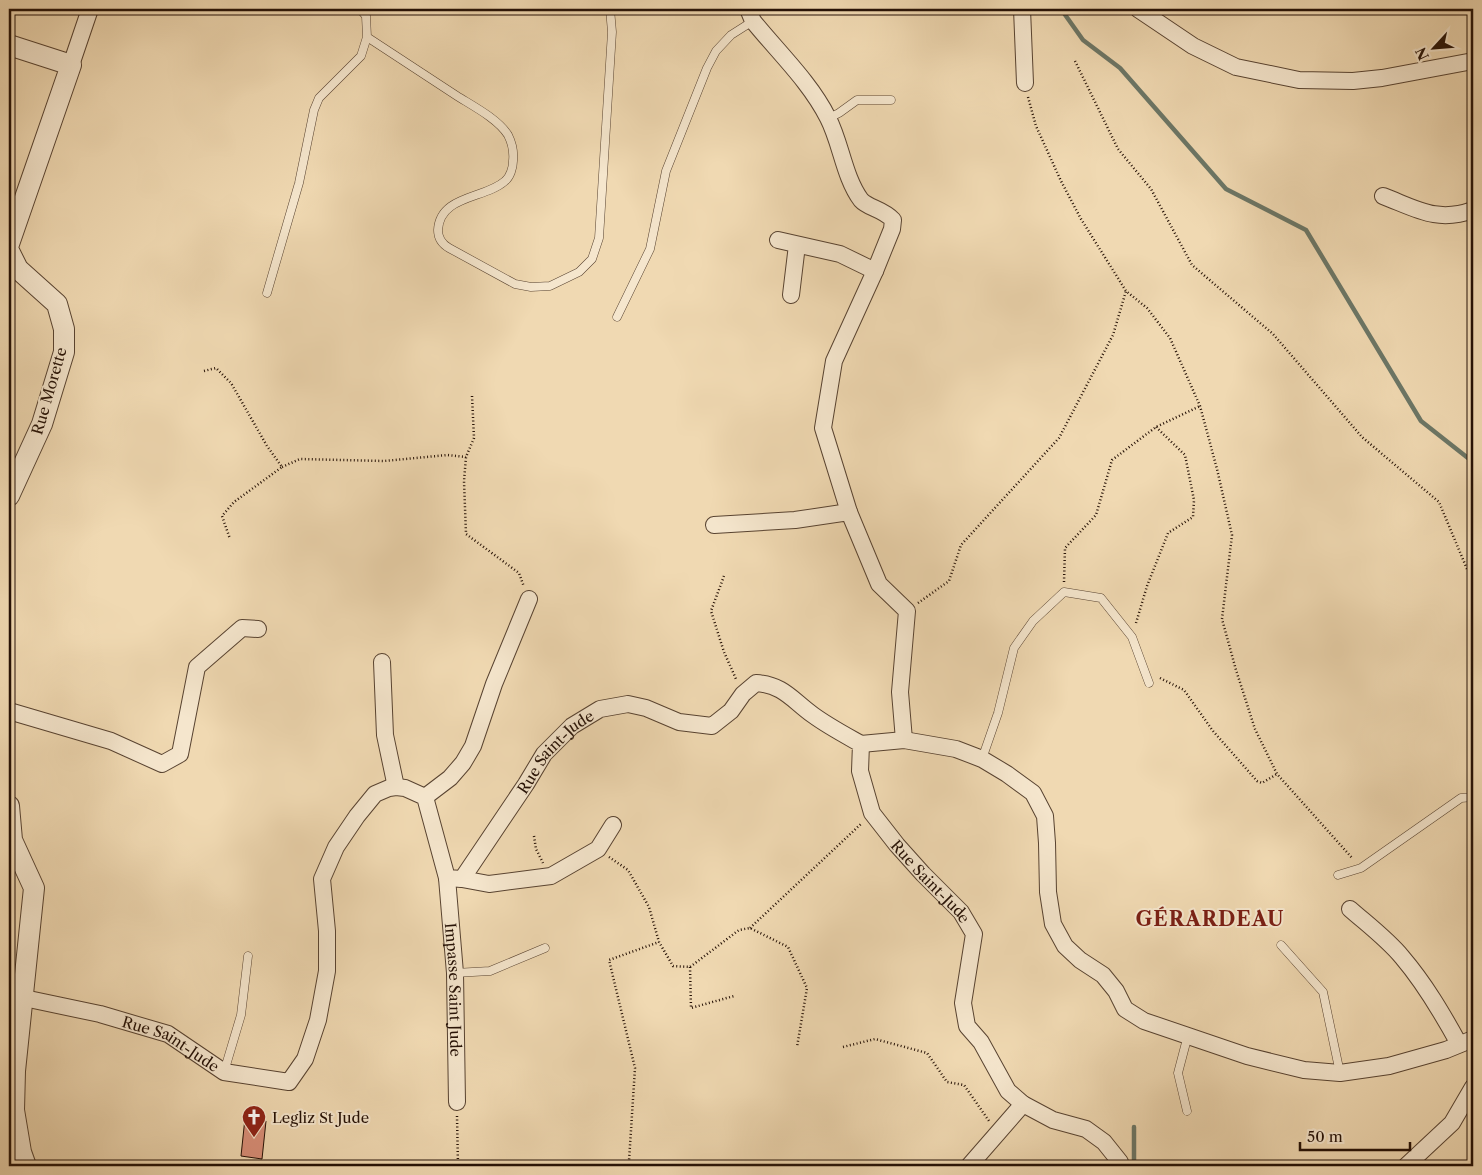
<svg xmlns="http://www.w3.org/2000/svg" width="1482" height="1175" font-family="'Libre Caslon Text',serif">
  <rect width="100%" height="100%" fill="#f0d9b2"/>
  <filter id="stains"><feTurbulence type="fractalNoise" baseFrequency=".004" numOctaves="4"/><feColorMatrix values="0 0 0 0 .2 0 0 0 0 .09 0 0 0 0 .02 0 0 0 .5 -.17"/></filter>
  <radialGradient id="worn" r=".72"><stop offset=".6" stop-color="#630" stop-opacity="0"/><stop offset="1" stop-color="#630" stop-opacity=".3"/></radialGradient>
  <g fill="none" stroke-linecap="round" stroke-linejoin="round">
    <path stroke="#6c7767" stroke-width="4.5" d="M1061,9L1083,40L1120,68L1226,189L1306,230L1421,421L1473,462
      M1134,1166V1127"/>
  </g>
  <path fill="#d98f79" stroke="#251106" d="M245,1118L266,1121L262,1159L241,1156Z"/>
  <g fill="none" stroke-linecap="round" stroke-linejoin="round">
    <g stroke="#584331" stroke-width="9">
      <path id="service" d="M367,37C397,57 427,76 457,96C473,106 498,119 508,135C512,143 514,152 513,161C513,168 510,177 505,181C485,199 440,195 438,230C438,239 442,244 449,248L515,284L531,287L550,286L579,272L592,259L599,238L612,32L610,9
        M829,118L839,113L857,100H891
        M267,293L299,183L314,110L319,98L361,56L367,37L366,16L360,9
        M617,317L650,249L666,171L707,68L716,51L731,35L753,21
        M982,759L998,713L1014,648L1033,621L1064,592L1101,598L1132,637L1149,683
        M1338,875L1361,868L1461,798L1473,797
        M1281,945L1323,992L1340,1073
        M455,973L490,971L545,948
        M224,1072L241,1015L248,956
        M1187,1111L1178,1073L1188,1035"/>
    </g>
    <g stroke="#584331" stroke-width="18">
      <g id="minor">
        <path d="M748,9L753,21C778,52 810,82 828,118C841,143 844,177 861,200C868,208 883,209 893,220L892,229L875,271L834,361L823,428L849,512"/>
        <path d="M1022,9L1025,83"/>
        <path d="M1138,9L1193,46L1236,67L1299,80L1353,81L1382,78L1473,61"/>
        <path d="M71,65L90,9"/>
        <path d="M1383,196C1417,209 1437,223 1473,210"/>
        <path d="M778,240L840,254L875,271"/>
        <path d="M791,295L797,245"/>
        <path d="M714,525L795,520L849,512L879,584L907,611L900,692L904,740"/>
        <path d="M382,662L385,735L396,787"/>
        <path d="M9,711L111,741L162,764L180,754L197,667L242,628L258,629"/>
        <path d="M861,744L904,740L956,749L982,759L1007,774L1033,793L1045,816L1047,843L1048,892L1053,924L1065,946L1080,960L1103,975L1116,991L1125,1009L1144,1021L1247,1056L1304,1070L1340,1073L1389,1066L1446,1050L1473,1039"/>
        <path d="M425,797L450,778L463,763L473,746L494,684L529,599"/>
        <path id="s1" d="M447,878L455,973L457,1102"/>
        <path d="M462,879L489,884L551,876L598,849L613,825"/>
        <path d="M1350,909C1367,924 1387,939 1402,957C1425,984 1442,1013 1459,1044"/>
        <path id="s2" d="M24,998L100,1014L168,1034L224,1072L289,1082L305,1059L318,1020L327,971V931L322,879L336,847L357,816L375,794L389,788L396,787L405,788L425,797L447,878L462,879L526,784L544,754L572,726L600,709L628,704L646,708L679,722L712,726L731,711L743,694L756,683C784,685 792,700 813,715C828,726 845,735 861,744L860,771L872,813L897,845L923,874L961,912L974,934L963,1003L967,1026L981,1042L1008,1091L1023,1104L1053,1120L1086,1129L1104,1142L1120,1162V1166"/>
        <path d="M969,1166L1023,1104"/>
        <path d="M1406,1166L1452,1123L1473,1087"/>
      </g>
    </g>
    <g stroke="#584331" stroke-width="22">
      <path id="tertiary" d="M9,45L71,65L9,244
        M9,251L18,269L57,304L64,329V352L42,424L9,496
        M9,806L12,840L34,888L15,1071L14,1110L21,1152L26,1166"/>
    </g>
    <path stroke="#251106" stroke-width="2.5" stroke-dasharray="1 2.5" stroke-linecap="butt" d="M1075,61L1118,149L1151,189L1192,265L1273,334L1362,437L1439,502L1467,569L1473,574
      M1028,97L1036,126L1061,181L1081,219L1126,291L1147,308L1170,338L1200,406L1217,469L1232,535L1222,619L1236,670L1255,729L1277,774L1353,859
      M204,371L216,368L231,383L267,446L282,467L234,502L222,516L230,539
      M472,396L474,438L466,457L464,481L466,534L519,573L524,587
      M282,467L300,459L384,461L447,455L466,457
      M724,576L711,611L724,652L736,679
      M1064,582L1065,548L1096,515L1112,460L1156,427L1200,406
      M918,603L949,581L961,545L1059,438L1113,335L1126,291
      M1136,623L1147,586L1168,533L1193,517L1194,500L1185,455L1156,427
      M1160,678L1184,690L1213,731L1257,781L1262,783L1277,774
      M534,836L536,849L543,863
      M609,857L628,870L649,907L659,942L673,966L690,967L739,930L750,928L788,947L807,988L797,1047
      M750,928L862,823
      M690,967L691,1008L734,996
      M843,1047L875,1039L927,1053L947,1082L964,1085L989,1121
      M457,1116L458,1166
      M627,1166L629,1161L635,1068L609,960L659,942"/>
    <use href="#service" stroke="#f5e6cd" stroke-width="8"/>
    <use href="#minor" stroke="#f5e6cd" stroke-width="16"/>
    <use href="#tertiary" stroke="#f5e6cd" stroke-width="20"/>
  </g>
  <defs>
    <g id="church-pin" transform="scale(1.25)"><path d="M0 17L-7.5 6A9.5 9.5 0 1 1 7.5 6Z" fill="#8f2418" stroke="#f5e6cd"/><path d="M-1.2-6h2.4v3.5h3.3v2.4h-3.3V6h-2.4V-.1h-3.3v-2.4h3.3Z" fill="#fff"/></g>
  </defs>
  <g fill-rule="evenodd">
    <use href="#church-pin" x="254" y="1117"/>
  </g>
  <g text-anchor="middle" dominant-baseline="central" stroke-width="4" stroke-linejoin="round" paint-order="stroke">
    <g font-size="15" fill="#251106" stroke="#f5e6cd">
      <text transform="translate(49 391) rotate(-74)">Rue Morette</text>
      <text stroke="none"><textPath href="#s2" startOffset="905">Rue Saint-Jude</textPath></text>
      <text stroke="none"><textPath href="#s2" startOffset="1430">Rue Saint-Jude</textPath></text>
      <text stroke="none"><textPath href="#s1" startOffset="112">Impasse Saint Jude</textPath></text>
      <text stroke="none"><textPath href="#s2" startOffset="155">Rue Saint-Jude</textPath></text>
    </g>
    <g font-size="15" fill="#251106" stroke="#f5e6cd" text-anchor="start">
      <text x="272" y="1117">Legliz St Jude</text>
    </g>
    <g font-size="20" font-weight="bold" letter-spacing="1" fill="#7a1f14" stroke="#f5e6cd">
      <text x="1210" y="919">GÉRARDEAU</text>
    </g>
  </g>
  <rect width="1482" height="1175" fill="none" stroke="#f0d9b2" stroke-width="30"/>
  <rect x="10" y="10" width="1462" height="1155" fill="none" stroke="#251106" stroke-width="2.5"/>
  <rect x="15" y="15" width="1452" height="1145" fill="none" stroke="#251106"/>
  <g transform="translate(1434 48) rotate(244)" stroke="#f5e6cd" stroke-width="4" paint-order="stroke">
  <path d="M0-4L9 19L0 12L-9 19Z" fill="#251106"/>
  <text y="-8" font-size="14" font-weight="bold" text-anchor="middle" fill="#251106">N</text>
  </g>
  <path d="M1300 1142v8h110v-8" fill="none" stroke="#251106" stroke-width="2.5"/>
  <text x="1307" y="1142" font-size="15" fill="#251106" stroke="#f5e6cd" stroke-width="4" paint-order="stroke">50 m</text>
  <rect width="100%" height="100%" filter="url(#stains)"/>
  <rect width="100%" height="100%" fill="url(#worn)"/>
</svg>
